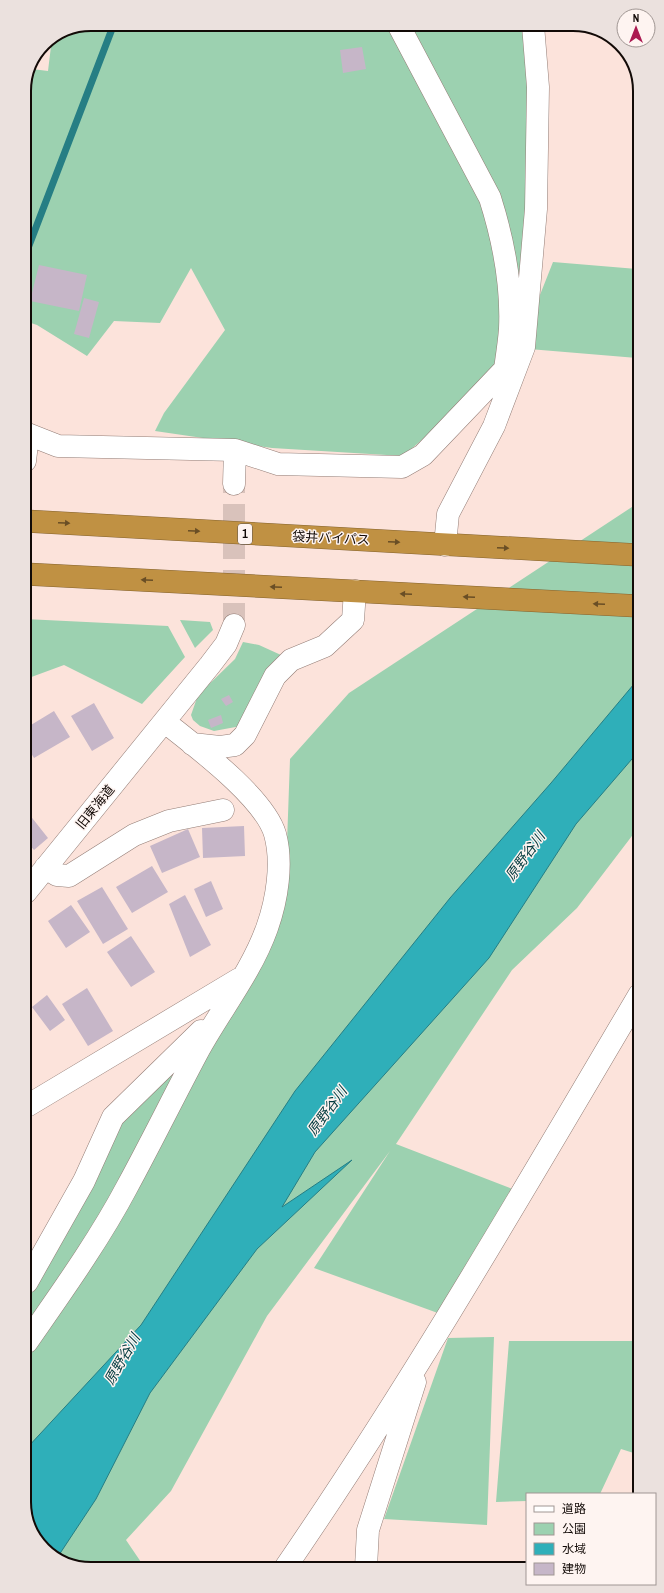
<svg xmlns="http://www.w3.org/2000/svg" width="664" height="1593" font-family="'Archivo Narrow','Noto Sans JP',sans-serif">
  <rect width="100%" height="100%" fill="#fce3db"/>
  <path fill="#9cd1b0" d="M531,25L521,355L403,456L272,448L155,431L164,413L225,330L191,268L160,323L114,321L87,356L37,325L25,321L24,87L32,69L48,71L52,38L66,29Z
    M553,262L637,269V358L529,349L536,305Z
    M638,503V828L577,908L512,970L396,1144L523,1193L446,1316L314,1268L390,1151L267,1316L171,1491L126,1540L145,1568L101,1569L103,1565L100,1569H87L50,1555L27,1523V1282L113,1117L200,1032L285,899L290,759L349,693Z
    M25,619L168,626L185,657L142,704L64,665L26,679Z
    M180,620L210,622L213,630L195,648Z
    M243,642L259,645L281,655L241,726L214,731L200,726L193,720L191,715L198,695L235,659Z
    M494,1337L487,1525L384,1519L448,1338Z
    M509,1341H640V1455L621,1449L600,1494H527V1501L496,1502Z"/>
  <path fill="#2fafb9" stroke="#267e84" d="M638,676V752L576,824L489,958L315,1152L282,1207L352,1160L257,1249L150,1393L96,1499L57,1558L50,1555L27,1523V1448L141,1325L295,1091L450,898L551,783L634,684Z"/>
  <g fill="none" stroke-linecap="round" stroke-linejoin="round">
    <path stroke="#267e84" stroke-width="7" d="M25,256L112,29"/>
  </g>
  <path fill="#c6b6c8" d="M362,47L366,69L343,73L340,50Z
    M39,265L87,275L79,311L30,301Z
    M84,298L99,302L89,338L74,334Z
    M229,695L233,702L226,706L221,699Z
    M94,703L114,738L92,751L71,716Z
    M54,711L70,737L34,758L26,745V728Z
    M221,715L223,723L211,728L208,720Z
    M29,814L48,838L34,850L26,841V817Z
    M244,826L245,856L203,858L202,828Z
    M188,829L200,857L162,873L150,846Z
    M152,866L168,892L132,913L116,887Z
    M211,881L223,909L206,917L194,889Z
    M102,887L128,929L103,944L77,901Z
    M185,895L211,945L190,957L169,904Z
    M71,905L90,932L66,948L48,921Z
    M131,936L155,972L131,987L107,952Z
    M87,988L113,1031L88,1046L62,1004Z
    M47,995L65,1020L50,1031L32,1007Z"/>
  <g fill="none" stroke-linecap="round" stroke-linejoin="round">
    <path stroke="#d9c2bb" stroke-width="22" stroke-dasharray="22 11" stroke-linecap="butt" d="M234,625V484"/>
    <g stroke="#937d76" stroke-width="23">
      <path id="minor" d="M399,26L490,198C503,239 512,285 510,329C509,342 507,355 505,369
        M25,433L58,446L235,450L278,464L402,467L423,455L505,369L524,347
        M25,461L28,435
        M234,484L235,450
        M445,545L448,514L494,426L524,347L536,209L538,87L533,25
        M192,744L220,747L235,745L245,735L275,676L291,660L325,646L353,620L355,591
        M45,868L57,875L69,876L134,835L169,821L223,810
        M26,892L210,665L226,644L234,625
        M27,1106L239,979
        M27,1282L84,1181L113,1117L201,1031
        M27,1342C61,1293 99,1240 127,1187C151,1143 173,1098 197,1053C219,1012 251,973 267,928C277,900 283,863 275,834C264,797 195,746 165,722
        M366,1567L368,1530L415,1382
        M285,1568C412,1383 525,1188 639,995"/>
    </g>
    <g stroke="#83622e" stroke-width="23">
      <path id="highway" d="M25,521L638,555
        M25,574L638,606"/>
    </g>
    <use href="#minor" stroke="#fff" stroke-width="22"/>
    <use href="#highway" stroke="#c09143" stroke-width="22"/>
  </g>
  <defs><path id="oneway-solid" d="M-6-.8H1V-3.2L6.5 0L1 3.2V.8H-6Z"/></defs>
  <g fill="#694e25">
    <use href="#oneway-solid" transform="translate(64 523) rotate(3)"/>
    <use href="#oneway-solid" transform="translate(194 531) rotate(3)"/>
    <use href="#oneway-solid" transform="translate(394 542) rotate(3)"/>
    <use href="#oneway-solid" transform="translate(503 548) rotate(3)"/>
    <use href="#oneway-solid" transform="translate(147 580) rotate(-177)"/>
    <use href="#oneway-solid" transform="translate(276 587) rotate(-177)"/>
    <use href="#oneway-solid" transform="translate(406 594) rotate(-177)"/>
    <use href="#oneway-solid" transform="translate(469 597) rotate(-177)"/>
    <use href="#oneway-solid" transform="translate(599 604) rotate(-177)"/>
  </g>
  <g text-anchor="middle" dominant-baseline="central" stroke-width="3" stroke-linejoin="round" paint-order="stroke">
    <rect fill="#fef4f1" stroke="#59504d" stroke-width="1" x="238" y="524" width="14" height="20" rx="3"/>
    <g font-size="12" font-weight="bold" fill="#120a07">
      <text x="245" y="534">1</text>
    </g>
    <g font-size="13" fill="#120a07" stroke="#fef4f1">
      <text transform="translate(331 538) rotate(3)">袋井バイパス</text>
      <text transform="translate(95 807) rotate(-51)">旧東海道</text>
    </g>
    <g font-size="14" font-style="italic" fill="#00393d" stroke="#fef4f1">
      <text transform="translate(525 856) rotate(-54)">原野谷川</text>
      <text transform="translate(327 1111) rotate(-54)">原野谷川</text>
      <text transform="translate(122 1359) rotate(-60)">原野谷川</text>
    </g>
  </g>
  <path d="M0 0H664V1593H0ZM91 31H573A60 60 0 0 1 633 91V1502A60 60 0 0 1 573 1562H91A60 60 0 0 1 31 1502V91A60 60 0 0 1 91 31Z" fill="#ebe1de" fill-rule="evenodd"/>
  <path fill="none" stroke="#120a07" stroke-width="2" d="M91 31H573A60 60 0 0 1 633 91V1502A60 60 0 0 1 573 1562H91A60 60 0 0 1 31 1502V91A60 60 0 0 1 91 31Z"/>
  <rect x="526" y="1493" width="130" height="92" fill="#fef4f1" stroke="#a09693"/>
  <rect x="534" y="1506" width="20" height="6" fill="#ffffff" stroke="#a09693"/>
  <text x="562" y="1513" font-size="12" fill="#120a07">道路</text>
  <rect x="534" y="1523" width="20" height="12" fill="#9cd1b0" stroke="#a09693"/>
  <text x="562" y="1533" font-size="12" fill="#120a07">公園</text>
  <rect x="534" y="1543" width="20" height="12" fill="#2fafb9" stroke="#a09693"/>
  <text x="562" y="1553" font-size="12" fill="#120a07">水域</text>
  <rect x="534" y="1563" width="20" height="12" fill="#c6b6c8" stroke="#a09693"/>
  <text x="562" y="1573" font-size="12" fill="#120a07">建物</text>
  <g transform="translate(636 28)"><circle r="19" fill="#fef4f1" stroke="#a09693"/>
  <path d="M0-3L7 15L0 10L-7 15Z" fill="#ab1a51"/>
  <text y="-6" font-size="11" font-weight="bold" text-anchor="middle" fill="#120a07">N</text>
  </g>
</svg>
